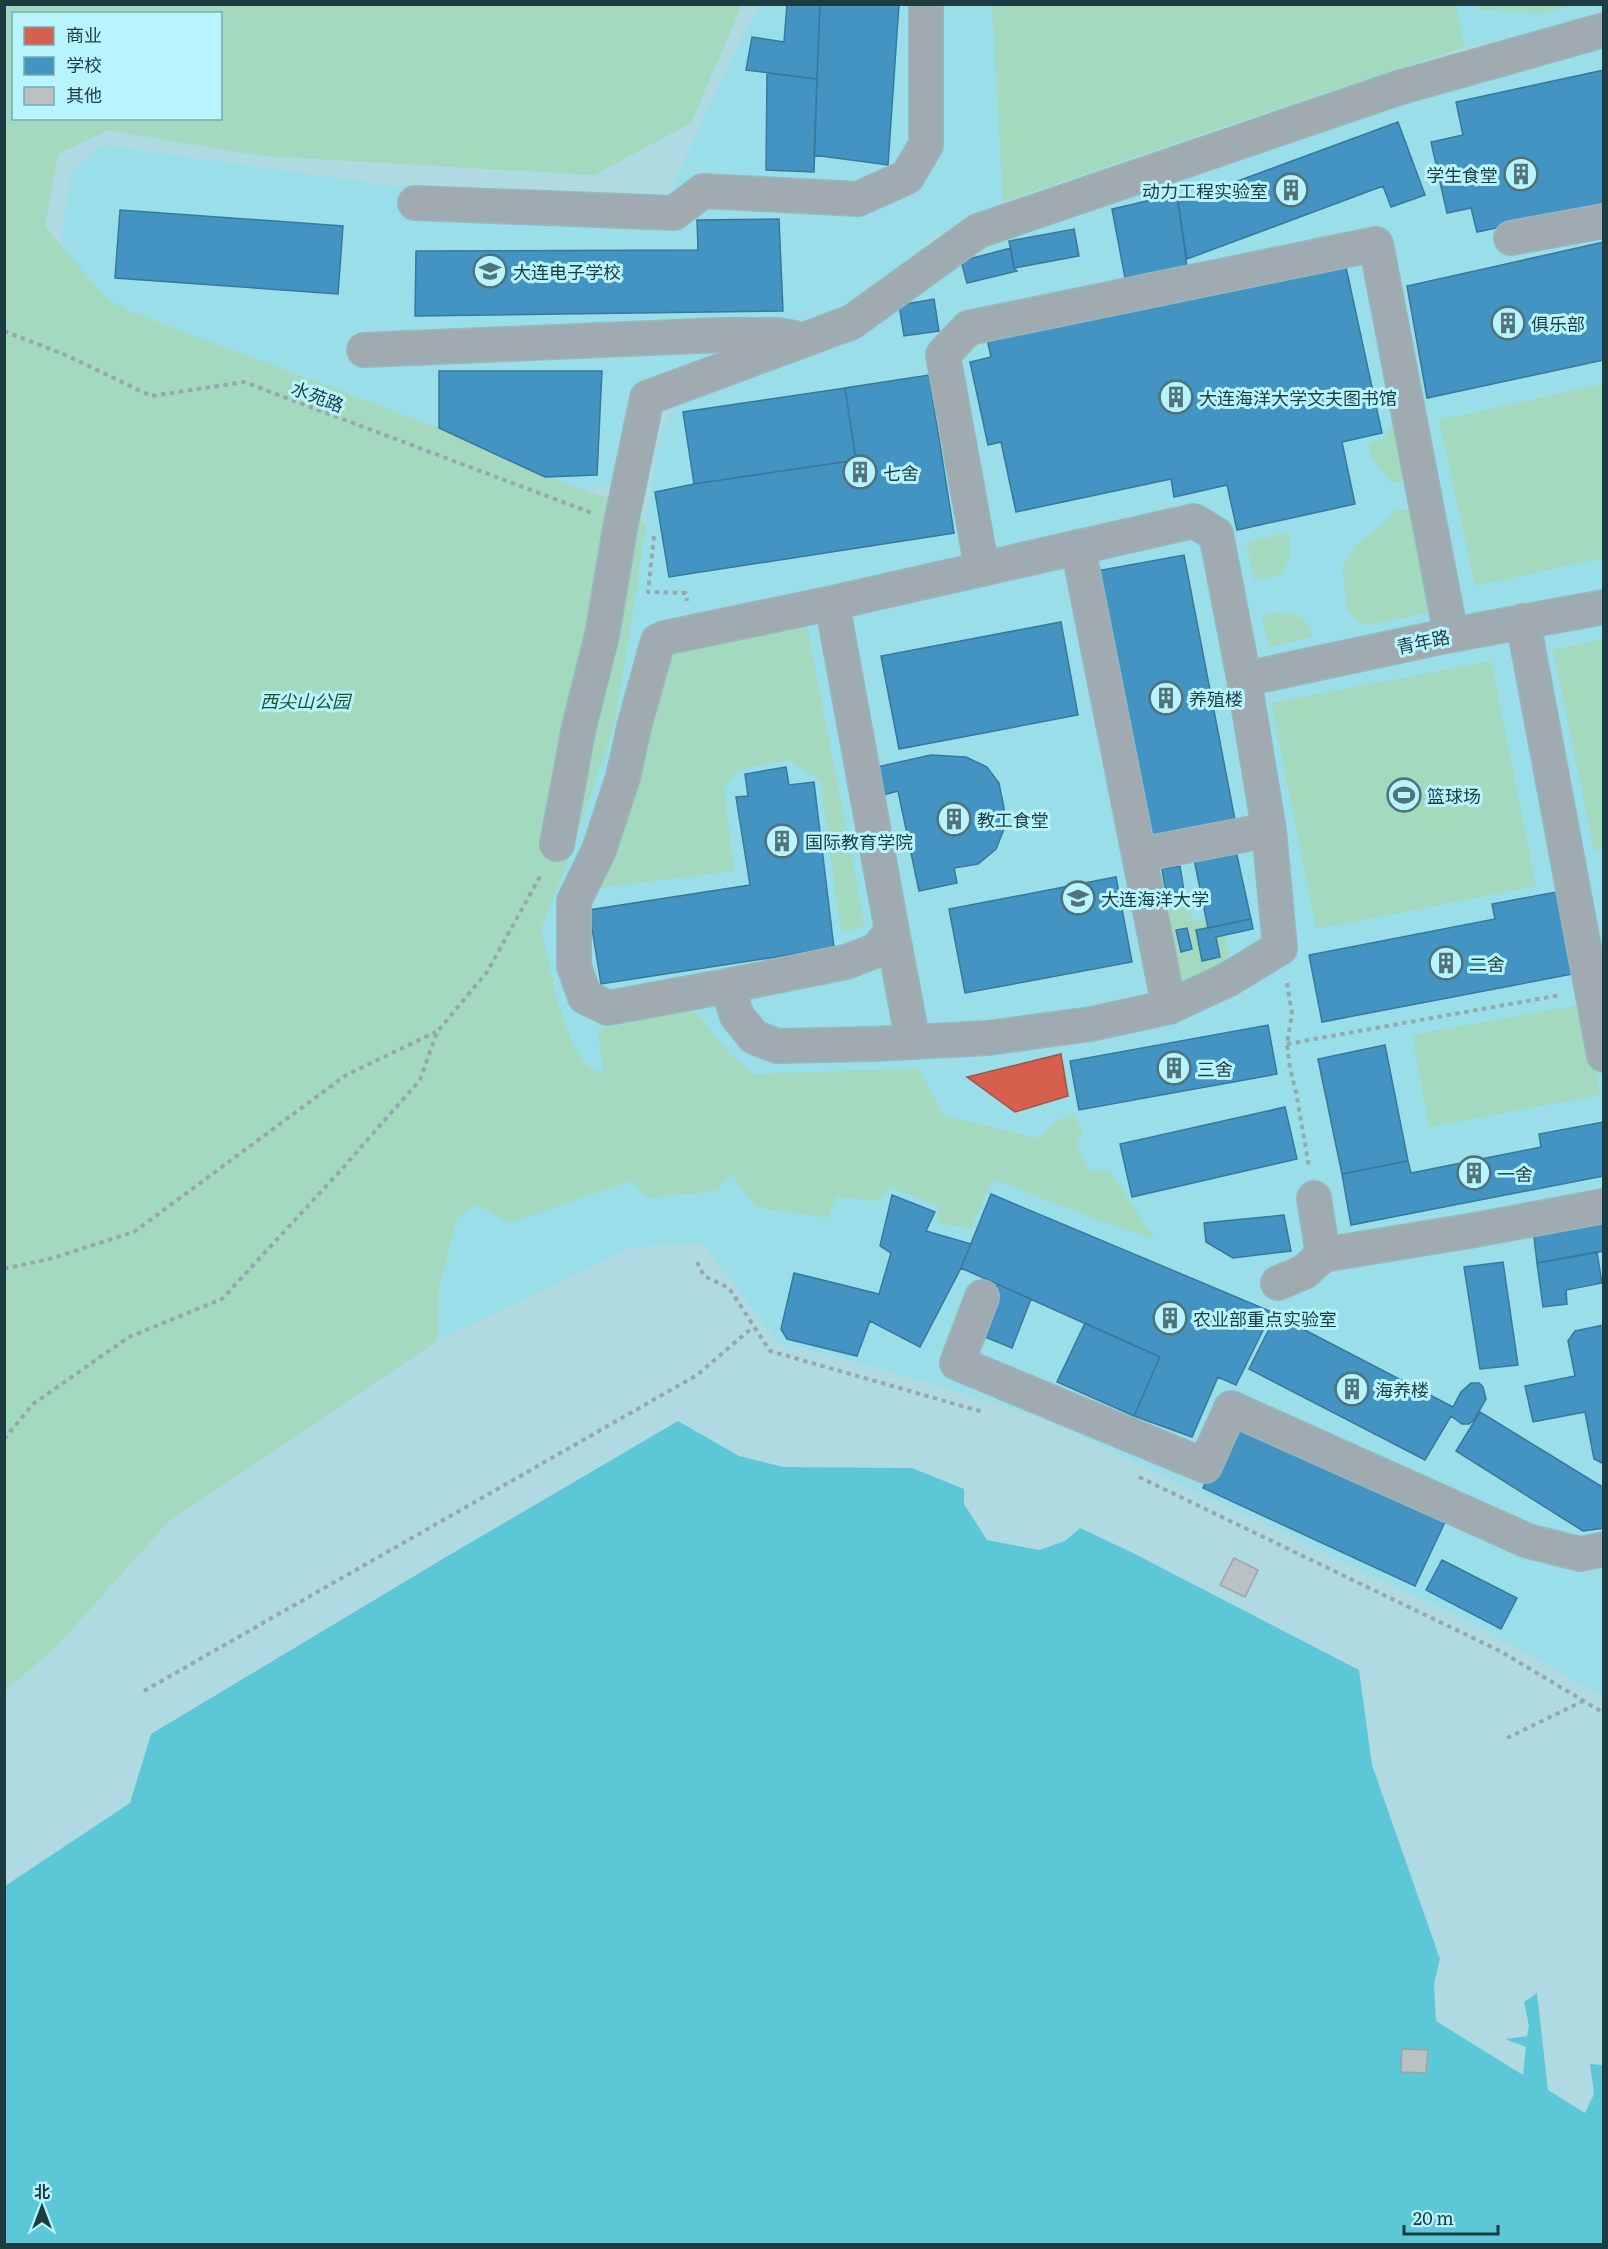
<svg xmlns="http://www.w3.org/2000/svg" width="1608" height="2249" font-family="Literata,'Noto Sans SC',serif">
  <rect width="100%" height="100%" fill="#b0dae1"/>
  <path fill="#9adee9" d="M762,5H1603V18L1511,40L1465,47L1314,96L1003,202L936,236L849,311L671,375L627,398L619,482L585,491L545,477L439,428L134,313L106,298L60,244L72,171L104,145L392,186L667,197L742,36Z
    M1603,46V1697L1485,1629L1042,1418L893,1372L778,1342L703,1243L632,1247L437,1341L439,1289L522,977L566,866L612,734L624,669L660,432L677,403L976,246L1139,194L1410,96Z"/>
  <path fill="#a3d9be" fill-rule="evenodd" d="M5,5H742L691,123L594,175L264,156L108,130L58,154L45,226L106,298L134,313L439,428L545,477L625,504L646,526L624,669L612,734L566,866L541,929L558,1002L573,1046L588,1066L604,1074L597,1030L690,1008L704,1021L730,1055L754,1074L919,1068L944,1116L1039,1138L1055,1122L1072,1114L1083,1130L1076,1146L1091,1172L1110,1171L1155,1239L1117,1227L993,1179L971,1229L936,1223L940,1207L890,1187L879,1201L837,1197L827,1218L755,1207L731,1173L717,1191L648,1198L631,1181L509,1223L478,1205L458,1216L439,1289L437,1341L170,1520L56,1647L5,1691ZM14,14H220V118H14Z
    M992,5H1456L1465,47L1314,96L1003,202Z
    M1478,5V4L1575,5L1540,13L1479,10Z
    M1603,384V558L1475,586L1439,420Z
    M1393,424L1405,480L1391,483L1372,458L1369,444L1388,437L1387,429Z
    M1396,509L1410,510L1432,612L1369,625L1358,622L1347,608L1342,568L1356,545L1384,524Z
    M1289,532V560L1281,574L1255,581L1246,543Z
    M1274,612C1296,615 1306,613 1313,637L1269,647L1262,617Z
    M806,620L865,926L841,932L820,781L789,760L738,770L724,788L734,871L598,888L666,648Z
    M1603,639L1604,848L1594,850L1553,650Z
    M1491,661L1536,886L1316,929L1271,703Z
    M1188,897L1193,921L1206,918L1208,928L1196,931L1202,961L1220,957L1216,937L1225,935L1231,970L1182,988L1165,908L1167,900Z
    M1584,1004L1600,1095L1429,1127L1412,1035Z"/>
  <path fill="#5cc8d7" d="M678,1421L739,1456L783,1467L912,1468L964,1489V1504L987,1540L1039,1550L1065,1541L1080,1528L1133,1553L1359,1670L1372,1765L1440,1959L1434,1984L1436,2021L1523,2075L1526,2047L1505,2039L1527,2036L1529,2026L1524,2002L1537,1993L1548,2090L1585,2113L1594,2094L1590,2064L1603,2065V2244H5V1886L130,1803L151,1734L446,1557Z"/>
  <path fill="#d6604d" stroke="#9e5549" stroke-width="1.5" d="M1061,1054L1068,1096L1015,1112L967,1077Z"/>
  <path fill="#4393c3" stroke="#37799c" stroke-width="1.5" d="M787,4H820L817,79L746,70L752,37L784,42Z
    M820,4H899L888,165L814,155Z
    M1604,70V205L1477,232L1471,208L1447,213L1431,142L1463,135L1456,102Z
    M767,73L817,79L814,172L766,170Z
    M1398,122L1425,195L1391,207L1383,186L1187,259L1178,203Z
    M1177,194L1187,267L1125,278L1112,209Z
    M120,210L343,226L338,294L115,278Z
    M779,219L783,311L415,316L416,251L698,250L697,220Z
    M1074,229L1079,256L1014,268L1009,241Z
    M1604,242V360L1427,398L1407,286Z
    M1011,248L1014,268L1017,271L967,283L961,261Z
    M1344,258L1382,433L1342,442L1355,504L1237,530L1227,485L1174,497L1171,479L1016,512L1001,442L988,445L970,362L991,357L986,334Z
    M934,299L939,331L904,336L899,305Z
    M439,371H602L597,475L545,477L439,428Z
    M929,375L954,533L669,577L655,492L694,484L856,460L845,388Z
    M845,388L856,460L694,484L683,412Z
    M1184,555L1236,825L1147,842L1096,571Z
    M1061,622L1078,715L899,749L881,656Z
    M931,755L966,757L987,767L999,783L1004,808V829L996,849L978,864L954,868L957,883L919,891L898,791L883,795L877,767Z
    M786,767L789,785L814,782L834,948L601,984L589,910L750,885L736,797L748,796L745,774Z
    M1236,851L1251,919L1208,928L1194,859Z
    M1180,866L1185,897L1167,900L1162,869Z
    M1116,877L1132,962L965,993L949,909Z
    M1556,892L1560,913L1571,910L1583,972L1322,1022L1309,955L1495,919L1492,904Z
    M1251,919L1253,929L1216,937L1220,957L1202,961L1196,930Z
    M1187,928L1192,949L1181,952L1176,930Z
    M1268,1025L1277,1074L1079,1110L1070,1061Z
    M1385,1045L1408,1161L1342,1174L1318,1059Z
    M1285,1107L1297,1159L1132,1197L1120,1144Z
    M1604,1122V1176L1351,1225L1342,1174L1408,1161L1411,1173L1541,1147L1539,1134Z
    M991,1194L1272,1312L1236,1385L1218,1377L1192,1437L1134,1416L1160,1357L961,1268Z
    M892,1195L935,1212L926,1231L971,1244L961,1268L920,1347L870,1321L857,1356L787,1339L781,1329L794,1273L879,1294L891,1253L880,1246Z
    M1284,1215L1291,1251L1233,1258L1206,1242L1204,1223Z
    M1604,1216V1251L1537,1263L1533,1228Z
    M1597,1252L1602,1283L1566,1290L1567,1304L1543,1307L1537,1263Z
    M1503,1262L1518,1365L1480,1369L1464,1267Z
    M997,1284L1031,1299L1012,1348L978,1334Z
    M1276,1315L1453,1407L1461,1392L1471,1383H1479L1483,1387L1486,1399L1474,1420L1469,1424H1462L1451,1416L1425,1460L1249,1369Z
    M1085,1323L1160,1357L1134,1416L1057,1382Z
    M1604,1325V1464L1594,1459L1585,1412L1533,1422L1525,1386L1575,1376L1568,1341L1575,1331Z
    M1480,1412L1604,1488V1528L1583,1531L1456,1451Z
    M1233,1423L1445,1522L1415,1586L1203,1488Z
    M1442,1560L1517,1598L1501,1629L1426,1590Z"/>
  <path fill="#bac1c2" stroke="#9ca4a6" stroke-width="1.5" d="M1234,1558L1258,1570L1245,1597L1220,1585Z
    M1402,2049L1428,2050L1426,2073L1401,2072Z"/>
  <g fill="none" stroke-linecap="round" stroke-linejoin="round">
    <g stroke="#96b8bd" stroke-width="36">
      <path id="minor" d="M415,203L674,213L703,191L858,199L907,177L926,145V4
        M1511,238L1604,221
        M364,350L721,335H778L794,338
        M1194,521L1216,534L1244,679L1269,830L1280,948L1227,980L1169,1007L1091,1024L988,1038L873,1044L777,1046L754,1037L737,1016L727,986L608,1008L585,997L574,966V901L599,850L623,777L635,723L658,641L664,638L832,603Z
        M1078,547L1169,1007
        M982,569L943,355L968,328L1376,244L1451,635
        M1523,621L1604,1055
        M1244,679L1451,635L1604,607
        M557,844L579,727L602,635L621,523L647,398L852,322L978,231L1398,88L1604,30
        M1139,855L1269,830
        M892,931L913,1042
        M727,986L846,962L877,950L892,931L832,603
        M1314,1198L1323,1255L1475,1230L1604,1206
        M1278,1283L1304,1272L1323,1255
        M982,1297L957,1363L1205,1466L1231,1408L1528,1541L1580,1554L1604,1549"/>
    </g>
    <path stroke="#97a7ad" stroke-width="4" stroke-dasharray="4.5 4.5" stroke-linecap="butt" d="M4,331L68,356L151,396L244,382L592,513
      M654,536L648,592L686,593L687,601
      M1287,983L1292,1014L1287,1044L1290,1068L1296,1092L1309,1167
      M1287,1044L1560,995
      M697,1262L704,1276L729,1288L770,1351L983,1412
      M4,1269L53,1258L134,1232L346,1075L436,1032
      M4,1439L33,1404L129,1337L222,1299L341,1170L420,1080L437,1032L487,972L542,873
      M1139,1477L1500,1651L1604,1713
      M144,1691L697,1375L753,1327
      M1507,1738L1583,1701"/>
    <use href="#minor" stroke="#a0aab1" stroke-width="33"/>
  </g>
  <defs>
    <g id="building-ring" transform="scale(1.725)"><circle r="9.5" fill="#b7f4fd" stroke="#507379" stroke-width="1.5"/><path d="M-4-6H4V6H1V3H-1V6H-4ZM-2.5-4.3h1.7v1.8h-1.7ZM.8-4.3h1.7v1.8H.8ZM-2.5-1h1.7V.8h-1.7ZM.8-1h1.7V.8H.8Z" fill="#507379"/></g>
    <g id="school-ring" transform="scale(1.725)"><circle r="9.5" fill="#b7f4fd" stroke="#507379" stroke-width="1.5"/><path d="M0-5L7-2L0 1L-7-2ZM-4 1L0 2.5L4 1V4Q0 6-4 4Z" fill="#507379"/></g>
    <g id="stadium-ring" transform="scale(1.725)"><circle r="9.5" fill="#b7f4fd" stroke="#507379" stroke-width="1.5"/><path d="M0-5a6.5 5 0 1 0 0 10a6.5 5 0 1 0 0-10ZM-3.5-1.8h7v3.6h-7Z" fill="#507379"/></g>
    <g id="university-ring" transform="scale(1.725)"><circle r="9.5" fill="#b7f4fd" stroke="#507379" stroke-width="1.5"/><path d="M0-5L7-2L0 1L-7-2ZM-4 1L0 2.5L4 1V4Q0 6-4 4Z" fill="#507379"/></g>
  </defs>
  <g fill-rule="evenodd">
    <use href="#building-ring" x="1521" y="174"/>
    <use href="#building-ring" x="1291" y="190"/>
    <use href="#school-ring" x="490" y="271"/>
    <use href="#building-ring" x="1508" y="323"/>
    <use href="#building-ring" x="1176" y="397"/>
    <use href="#building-ring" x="860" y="472"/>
    <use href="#building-ring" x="1166" y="698"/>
    <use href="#stadium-ring" x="1404" y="795"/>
    <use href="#building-ring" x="954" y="819"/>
    <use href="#building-ring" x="782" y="841"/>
    <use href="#university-ring" x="1078" y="898"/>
    <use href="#building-ring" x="1446" y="963"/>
    <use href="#building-ring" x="1174" y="1068"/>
    <use href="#building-ring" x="1474" y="1173"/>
    <use href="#building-ring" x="1170" y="1318"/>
    <use href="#building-ring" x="1352" y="1389"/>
  </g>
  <g text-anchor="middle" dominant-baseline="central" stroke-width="6" stroke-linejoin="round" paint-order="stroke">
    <g font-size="18" fill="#1c3c41" stroke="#b7f4fd" text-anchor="start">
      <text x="1498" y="174" text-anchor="end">学生食堂</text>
      <text x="1268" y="190" text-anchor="end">动力工程实验室</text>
      <text x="513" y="271">大连电子学校</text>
      <text x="1531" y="323">俱乐部</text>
      <text x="1199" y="397">大连海洋大学文夫图书馆</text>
      <text x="883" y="472">七舍</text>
      <text x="1189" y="698">养殖楼</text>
      <text x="1427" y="795">篮球场</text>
      <text x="977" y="819">教工食堂</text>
      <text x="805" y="841">国际教育学院</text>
      <text x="1101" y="898">大连海洋大学</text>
      <text x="1469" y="963">二舍</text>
      <text x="1197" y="1068">三舍</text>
      <text x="1497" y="1173">一舍</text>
      <text x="1193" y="1318">农业部重点实验室</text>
      <text x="1375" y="1389">海养楼</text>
    </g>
    <g font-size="18" fill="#1c3c41" stroke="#b7f4fd">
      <text transform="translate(318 396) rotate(21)">水苑路</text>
      <text transform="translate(1423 641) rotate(-12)">青年路</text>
    </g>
    <g font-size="18" font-style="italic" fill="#1e5129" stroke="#b7f4fd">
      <text x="305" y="700">西尖山公园</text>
    </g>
  </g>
  <rect width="1608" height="2249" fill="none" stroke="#1c3c41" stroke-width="12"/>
  <rect x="12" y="12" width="210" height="108" fill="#b7f4fd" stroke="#79aab2" stroke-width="1.5"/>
  <rect x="24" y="27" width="30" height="18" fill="#d6604d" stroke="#79aab2" stroke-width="1.5"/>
  <text x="66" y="42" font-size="18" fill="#1c3c41">商业</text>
  <rect x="24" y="57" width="30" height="18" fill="#4393c3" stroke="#79aab2" stroke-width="1.5"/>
  <text x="66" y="72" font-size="18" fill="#1c3c41">学校</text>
  <rect x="24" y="87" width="30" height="18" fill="#bac1c2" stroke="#79aab2" stroke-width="1.5"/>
  <text x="66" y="102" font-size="18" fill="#1c3c41">其他</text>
  <g transform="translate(42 2207)" stroke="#b7f4fd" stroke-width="4.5" paint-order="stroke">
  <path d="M0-4.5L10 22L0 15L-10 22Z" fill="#1c3c41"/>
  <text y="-9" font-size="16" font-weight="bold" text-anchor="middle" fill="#1c3c41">北</text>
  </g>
  <path d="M1404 2225v9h94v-9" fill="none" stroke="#1c3c41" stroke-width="3"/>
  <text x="1413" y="2225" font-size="18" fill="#1c3c41" stroke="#b7f4fd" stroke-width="4.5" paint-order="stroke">20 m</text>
</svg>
